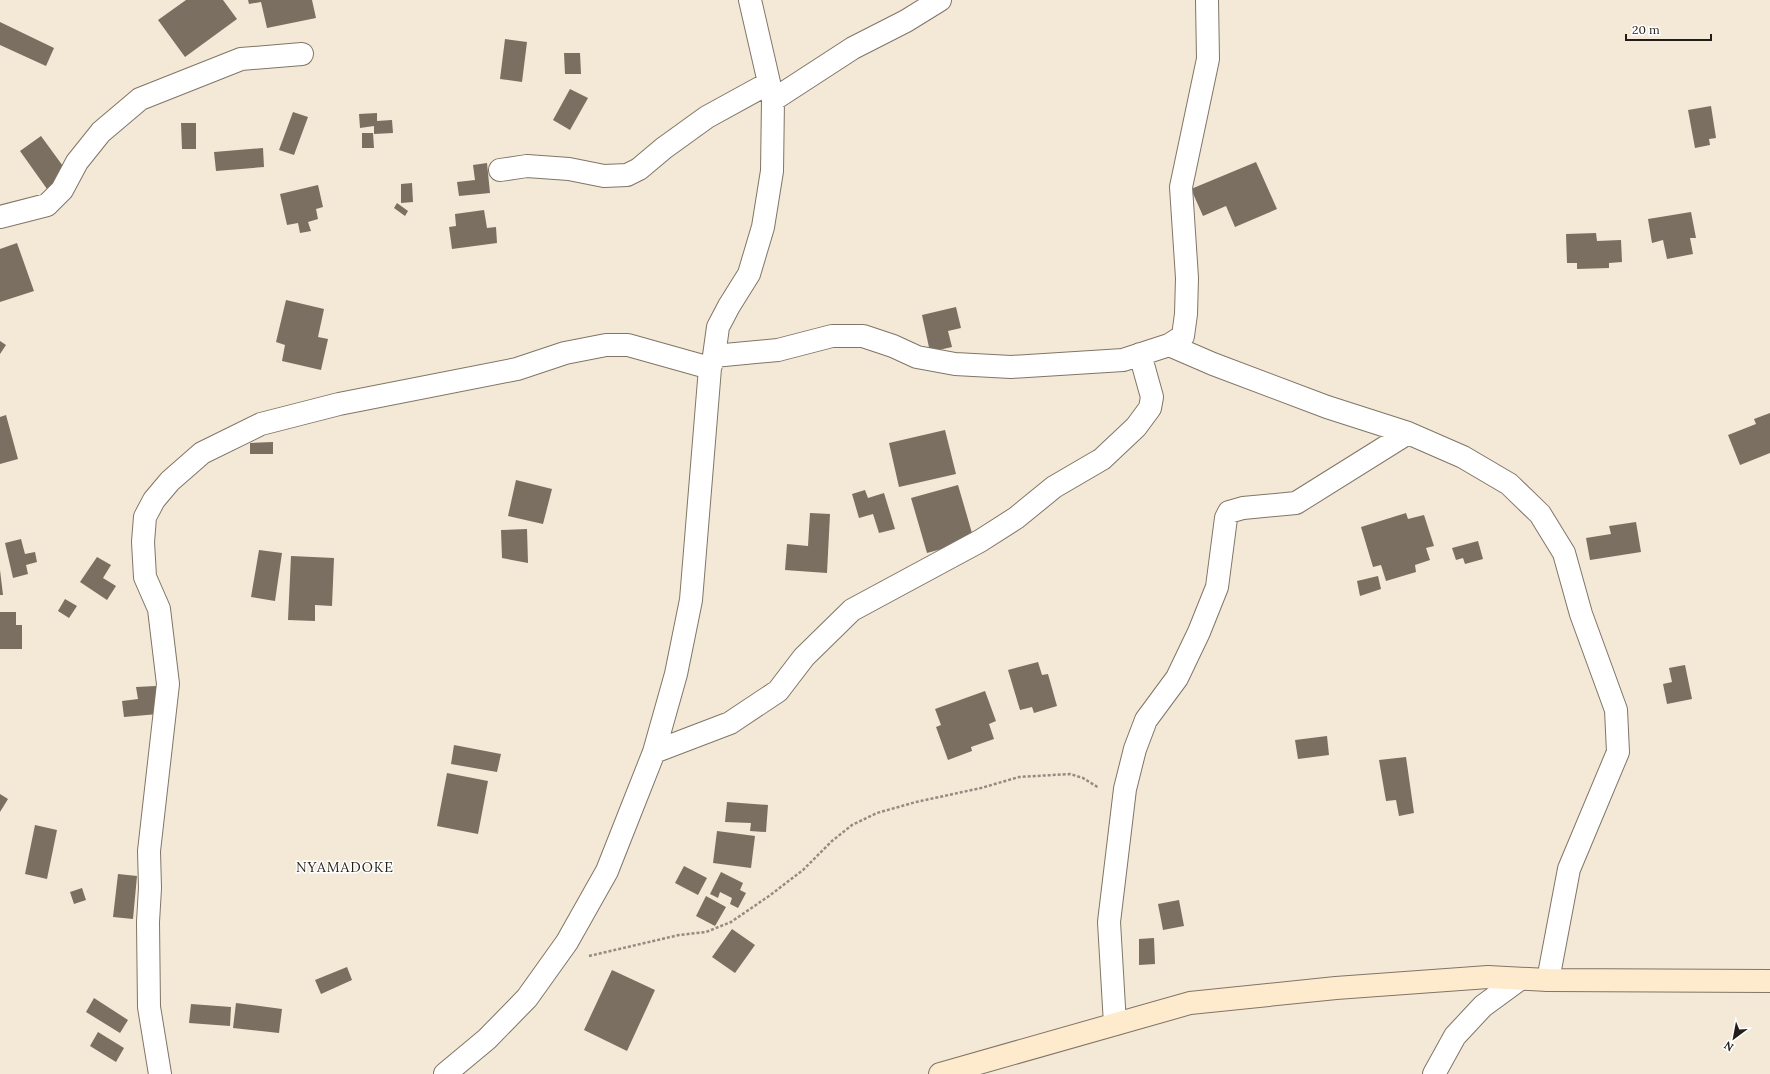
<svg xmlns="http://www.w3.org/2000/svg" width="1770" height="1074" font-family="Lora,serif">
  <rect width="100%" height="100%" fill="#f4e8d7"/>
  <path fill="#7a6f60" d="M186,0H223L237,19L185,57L158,20Z
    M248,0H312L316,18L267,28L261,2L249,4Z
    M0,22L54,48L46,66L0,45Z
    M505,39L527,42L522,82L500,79Z
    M564,53H580L581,74H565Z
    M570,89L588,98L570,130L553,120Z
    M1711,106L1716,138L1709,139L1710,145L1695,148L1688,110Z
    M293,112L308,117L294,155L279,150Z
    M377,113V121L392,120L393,133L374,134V126L360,128L359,114Z
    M181,123H196V149H182Z
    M362,133H373L374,148H362Z
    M41,136L68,173L47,189L20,151Z
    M263,148L264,167L216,171L214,152Z
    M1256,162L1277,209L1235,227L1226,206L1203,216L1191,189Z
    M487,163L490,193L459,196L457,182L475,180L473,165Z
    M412,183L413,202L401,203V184Z
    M318,185L323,207L316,209L318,219L308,222L311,231L300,233L298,223L287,225L280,194Z
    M397,203L408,211L405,216L394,208Z
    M484,210L487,228L496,227L497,243L452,249L449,227L456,226L455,214Z
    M1691,212L1696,238H1690L1693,254L1667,259L1663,240L1652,243L1648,219Z
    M1596,233L1597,241L1621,240L1622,262L1609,263V268L1577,269V263H1567L1566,234Z
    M17,243L34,291L0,302V249Z
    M286,300L324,309L318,337L328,339L321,370L282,361L285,345L276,342Z
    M956,307L961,328L948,331L952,347L930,352L922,315Z
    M0,341L6,345L0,354Z
    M1770,413V453L1740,465L1728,435L1756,424L1754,419Z
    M6,415L18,459L0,464V417Z
    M945,430L956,474L899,487L889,443Z
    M273,442V454H250V443Z
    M516,480L552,489L543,524L508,516Z
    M958,485L974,540L927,553L911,498Z
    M865,490L868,498L884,493L895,529L879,533L873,514L859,518L852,494Z
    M810,513L830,514L827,573L785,570L787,544L808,546Z
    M1406,513L1408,519L1424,515L1434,546L1426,548L1430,560L1415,565L1416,572L1386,581L1381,565L1373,567L1361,527Z
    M1636,522L1641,552L1590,560L1586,538L1611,534L1609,526Z
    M527,529L528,563L502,558L501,530Z
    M21,539L25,554L35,552L37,562L26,565L28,574L13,578L5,543Z
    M1478,541L1483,559L1465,564L1463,558L1456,560L1452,548Z
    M259,550L282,553L275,601L251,597Z
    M291,556L334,558L332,606L315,605V621L288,620Z
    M97,557L111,565L103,578L116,586L107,600L80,582Z
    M0,570L3,595H0Z
    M1378,576L1381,589L1360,596L1357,581Z
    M65,599L77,606L69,618L58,611Z
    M0,612H16V625H22V649H0Z
    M1038,662L1042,675L1048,674L1057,706L1034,713L1032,707L1020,710L1008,670Z
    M1685,665L1692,699L1667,704L1663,684L1672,682L1669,668Z
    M156,686L158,714L124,717L122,701L138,699L136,687Z
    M985,691L996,721L989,724L994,739L971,747L972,751L948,760L936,727L941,725L935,709Z
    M1327,736L1329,755L1298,759L1295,740Z
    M454,745L501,754L497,772L451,764Z
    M1406,757L1414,813L1399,816L1396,800L1386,801L1379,760Z
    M447,773L488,781L478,834L437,826Z
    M0,794L8,799L0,812Z
    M727,802L768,805L766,832L750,831L751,823L725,822Z
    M35,825L57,830L47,879L25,874Z
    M717,831L755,836L751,868L713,863Z
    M684,866L707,878L698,895L675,883Z
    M721,872L743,883L740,890L746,893L738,908L730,904L732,898L720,892L718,898L710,894Z
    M118,874L137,876L133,919L113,917Z
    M82,888L86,900L74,904L70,892Z
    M706,896L726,907L715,926L696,916Z
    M1179,900L1184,926L1163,930L1158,904Z
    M732,929L755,945L735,973L712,957Z
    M1154,938L1155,964L1139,965V939Z
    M347,967L352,980L321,994L315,980Z
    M612,970L655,990L627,1051L584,1030Z
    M94,998L128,1020L120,1033L86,1012Z
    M236,1003L282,1009L279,1033L233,1028Z
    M191,1004L231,1007L230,1026L189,1023Z
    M98,1032L124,1048L116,1062L90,1046Z"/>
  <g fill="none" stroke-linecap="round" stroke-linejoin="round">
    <g stroke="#807566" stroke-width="24">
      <path id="street" d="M773,100L853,48L906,21L940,0
        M500,170L527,166L569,169L604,176L627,175L639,169L664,148L707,117L769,83
        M0,217L47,205L62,190L77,162L101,132L140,99L241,59L302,54
        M1169,345L1213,364L1327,407L1408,433L1463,457L1509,484L1540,514L1564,553L1581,614L1616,710L1618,752L1569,869L1548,980
        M714,356L778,350L832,336H863L893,346L917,357L955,364L1011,367L1123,360L1169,345L1183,336L1186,314L1187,278L1181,187L1208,59L1207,0
        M654,752L730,723L778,691L804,657L852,610L980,541L1016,518L1054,487L1102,459L1136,427L1150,408L1152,397L1140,354
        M1115,1024L1109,922L1125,789L1135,749L1146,720L1177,678L1199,632L1217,587L1226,518L1229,512L1243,508L1296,503L1408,433
        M160,1074L149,1007L148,922L150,888L149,851L168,684L159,609L145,577L143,542L145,517L154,500L170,481L202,453L261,424L339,404L517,369L565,353L606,345H628L710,368
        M445,1074L487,1039L527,998L567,942L607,871L654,752L676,674L691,600L710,368L714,356L718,327L729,306L749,274L763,227L772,171L773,100L750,0
        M1434,1074L1455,1036L1483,1006L1520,979"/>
    </g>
    <g stroke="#807566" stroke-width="24">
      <path id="secondary" d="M940,1074L1190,1003L1336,988L1488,977L1548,980L1770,981"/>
    </g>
    <path stroke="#958c81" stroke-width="2.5" stroke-dasharray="3 2" stroke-linecap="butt" d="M589,956L679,935L706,932L731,922L769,896L803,870L832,841L852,825L877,813L916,802L981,788L1019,777L1070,774L1083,778L1099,788"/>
    <use href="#street" stroke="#fff" stroke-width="22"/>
    <use href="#secondary" stroke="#feeacd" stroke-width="22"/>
  </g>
  <g text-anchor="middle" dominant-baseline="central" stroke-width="3" stroke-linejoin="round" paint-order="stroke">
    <g font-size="14" letter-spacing="1" fill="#221d18" stroke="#fff">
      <text x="345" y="867">NYAMADOKE</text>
    </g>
  </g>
  <g transform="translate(1734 1038) rotate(212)" stroke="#ffffff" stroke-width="3" paint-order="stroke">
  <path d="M0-3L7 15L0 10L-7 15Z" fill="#221d18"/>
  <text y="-6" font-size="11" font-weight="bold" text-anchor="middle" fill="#221d18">N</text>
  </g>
  <path d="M1626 34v6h85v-6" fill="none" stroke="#221d18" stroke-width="2"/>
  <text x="1632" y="34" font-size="12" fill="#221d18" stroke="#ffffff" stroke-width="3" paint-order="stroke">20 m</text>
</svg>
